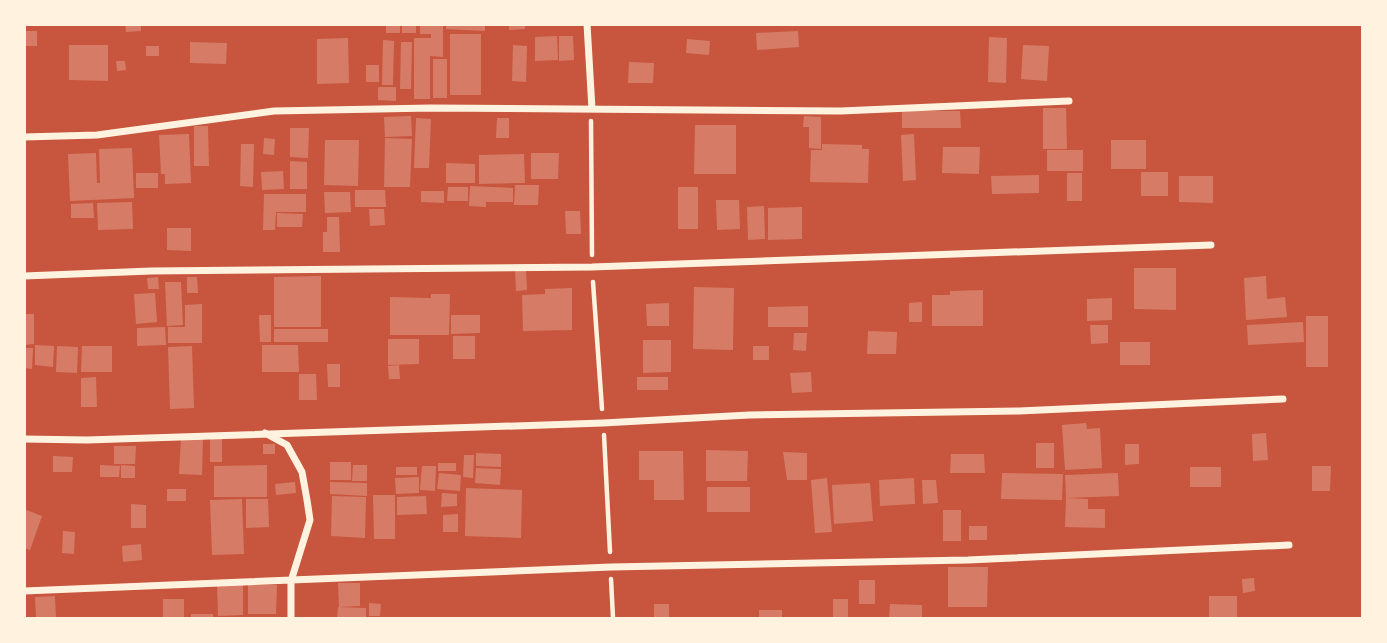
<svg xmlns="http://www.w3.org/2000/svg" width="1387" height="643" font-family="Cabin,sans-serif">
  <rect width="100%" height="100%" fill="#c8553d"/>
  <path fill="#d67c66" d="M125,24H141V31L126,32Z
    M386,24H400V33H386Z
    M402,24H416V33H402Z
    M420,24H443V57L430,56V99H414V38H431V34H420Z
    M446,24H485V31L446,29Z
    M509,24H525V29L509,30Z
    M24,31H37V46H24Z
    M798,31L799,47L757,50L756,33Z
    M450,34H481V95H450Z
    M557,36L558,60L535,61V37Z
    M559,36H573L574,60L559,61Z
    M989,37L1007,38L1006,83L988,82Z
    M348,38L349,83L317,84V39Z
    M687,39L710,41L709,55L686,53Z
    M383,40L394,41L393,85H382Z
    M190,42L227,43L226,64L190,63Z
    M401,42H412L411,89H400Z
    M69,45H108V81L69,80Z
    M513,45L527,46L526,82L512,81Z
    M1023,45L1049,46L1047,81L1021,79Z
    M146,46H159V56H146Z
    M433,59H447V98H433Z
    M116,61H125L126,70L117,71Z
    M629,62L654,63L653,83H628Z
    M366,65H379V82H366Z
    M378,87H396V101L378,100Z
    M1043,108H1066L1067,149H1043Z
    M902,111H960L961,128H902Z
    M411,116L412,136L385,137L384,117Z
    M804,116L821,117V149L809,148V127H803Z
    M416,118L431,119L429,168H414Z
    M497,118H509V138H496Z
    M695,125H736V174H694Z
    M194,126H208L209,166H194Z
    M290,128H309L308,158L290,157Z
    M189,134L191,183L165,184V174H161L159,135Z
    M914,134L916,180L903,181L901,135Z
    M264,138L275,139L274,155L263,154Z
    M385,138L412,139L410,187H384Z
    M325,140H359L358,186L324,185Z
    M1111,140H1146V169H1111Z
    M241,144H254L253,187L240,186Z
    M822,144L862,145V149H869L868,183L810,182L811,150H822Z
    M943,147H980L979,174L942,173Z
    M132,148L134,198L70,201L68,154L96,153L97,183H100L99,149Z
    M1047,150H1083V171H1047Z
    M531,153H559L558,179H531Z
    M524,154L525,183L479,184V155Z
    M290,161L307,162V189H290Z
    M446,163L475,164V183H446Z
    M283,171L284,189L262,190L261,172Z
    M1141,172H1168V196H1141Z
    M136,173H158V188H136Z
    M1067,173H1082V201H1067Z
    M1039,175V193L992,194L991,176Z
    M1179,176H1213V203L1179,202Z
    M515,185H539L538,205H514Z
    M470,186L513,188V202H486V207L469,206Z
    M448,187H468V201H447Z
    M678,187H698V229H678Z
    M355,190H385L386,207H355Z
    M421,191H444V203L421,202Z
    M324,192H350L351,212L325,213Z
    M264,194H306V212H276L275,230H263Z
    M716,200H739L740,229L717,230Z
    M132,202L133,229L98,230L97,203Z
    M93,203L94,218H71V204Z
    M764,206L765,239L748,240L747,207Z
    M802,207V239L768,240V208Z
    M369,209H384L385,225L370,226Z
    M565,211H580L581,234H566Z
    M277,213L303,214L302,227H277Z
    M327,217H339L340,252H323V232H327Z
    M167,228H191V251L167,250Z
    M1134,268H1176V310L1134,309Z
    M515,269H526L527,290L516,291Z
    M321,276V327H274V277Z
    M1266,276L1267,299L1285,297L1287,317L1246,320L1244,278Z
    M158,277L159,289H148L147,278Z
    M187,277H197L198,293H187Z
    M165,282H181L183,325L167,326Z
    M694,287L734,288L733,350L693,349Z
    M572,288V330L523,331L522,295L545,294V289Z
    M983,290V326H932V295H950V291Z
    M155,293L157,322L136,324L134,294Z
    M431,294H450L449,335H390V297L431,298Z
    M1112,298V320L1087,321V299Z
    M922,302V322H909V303Z
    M669,303V326H647L646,304Z
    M202,304V343H168V327H185V305Z
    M808,306V327H768V307Z
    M24,314H34V344L24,345Z
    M259,315H271V342H260Z
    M451,315H480V333L451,334Z
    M1306,316H1328V367H1306Z
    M1303,322L1304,342L1248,345L1247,325Z
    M1090,325H1108V343L1091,344Z
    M165,327L166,345L137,346V328Z
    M274,329H328V342H274Z
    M868,331L897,332L896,354H867Z
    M794,333H807L806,351L793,350Z
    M453,336H475V359H453Z
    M388,339H419V364L388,365Z
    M643,340H671V372L643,373Z
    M1120,342H1150V365H1120Z
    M35,345L54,346L53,367L35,365Z
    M262,345H298L299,372H262Z
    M57,346L78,347L77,373L56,372Z
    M82,346H112V372H81Z
    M192,346L194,408L170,409L168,347Z
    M753,346H769V360H753Z
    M24,348H33L32,369L24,368Z
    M327,364H340V387H328Z
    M399,365L400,379H389L388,366Z
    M811,372L812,392L792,393L790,373Z
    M299,374H316L317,400H299Z
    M96,377L97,407H81V378Z
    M637,377H668V390H637Z
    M1086,423L1087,429L1100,428L1102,468L1065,470L1062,425Z
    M1266,433L1268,460L1253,461L1252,434Z
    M181,437L203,438L202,475L179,474Z
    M210,438H222V462H210Z
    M1036,443H1054V468H1036Z
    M263,444H275V454H263Z
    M1125,444H1139V464L1125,465Z
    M114,446H136L135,464H114Z
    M706,450L748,451L747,481H706Z
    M639,451H683L684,500H654V480H639Z
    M783,452L807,453V480H787Z
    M476,453L501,454V467L476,466Z
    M951,454H984L985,473H950Z
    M464,455H474L473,478L463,477Z
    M53,456L73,457L72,472H53Z
    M330,462H351V480H330Z
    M438,463H456V471H438Z
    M100,465L120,466L119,477H100Z
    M121,465L135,466V478H121Z
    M267,465V497H214V466Z
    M353,465H367V481H352Z
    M422,466H436L435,491L420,490Z
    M1312,466H1331L1330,491H1312Z
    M396,467H417V475H396Z
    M1190,467H1221V487H1190Z
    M476,468L501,469L500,485L475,483Z
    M439,473L461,475L460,491L437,489Z
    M1002,473L1063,474L1062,500L1001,499Z
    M1118,473L1119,496L1066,498L1065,475Z
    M419,477V493L396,494L395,478Z
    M827,478L832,532L815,533L811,480Z
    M914,478L915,504L880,506L879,480Z
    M922,480H936L938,503L923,504Z
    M295,482L296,493L276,495L275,484Z
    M330,482L367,483V496L330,494Z
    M870,483L873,521L834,524L832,485Z
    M707,487H750V512H707Z
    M466,488L522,490L521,538L465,536Z
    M167,489H186V501H167Z
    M442,493L457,494V506L441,507Z
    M373,495H395V539H374Z
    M332,496L366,497L365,538L331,536Z
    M426,496L427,514L397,515V497Z
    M1066,498L1088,499V509H1105V528L1065,527Z
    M242,499L244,554L212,555L210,500Z
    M246,499H268L269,527L246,528Z
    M131,504L146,505V528H131Z
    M24,509L42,516L30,550L24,548Z
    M943,510H961V541H943Z
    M458,514V532H443V515Z
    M969,526H987V540H969Z
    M63,531L75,532L74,554L62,553Z
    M141,544L142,560L123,562L122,546Z
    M948,567H988L987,607H948Z
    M1254,578L1255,591L1243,593L1242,579Z
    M859,580H875V604H859Z
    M338,583H360V606L339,607Z
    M217,584H243V615L218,616Z
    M248,585H277L276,614H248Z
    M55,596L56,618H36L35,597Z
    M1209,596H1237V618H1209Z
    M163,599H184V618H163Z
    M833,599H848V618H833Z
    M369,603L381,604L380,616H369Z
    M654,604H669V618H654Z
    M890,604L922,605V618H889Z
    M338,607L366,608V618H337Z
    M759,610H782V618H759Z
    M191,614H213V618H191Z"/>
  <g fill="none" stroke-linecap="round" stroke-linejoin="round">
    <path stroke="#fff3e0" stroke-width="4.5" d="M591,121L592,255
      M593,282L602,409
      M604,435L610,552
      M611,579L613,618"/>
    <path stroke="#fff3e0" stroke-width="7" d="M587,24L592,109
      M24,137L97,135L274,111L431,108L841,111L1069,101
      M24,276L151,271L592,267L1211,245
      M265,433L287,445L302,472L307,500L310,520L291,581V618
      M24,439L87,440L603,423L749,415L1019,411L1283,399
      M24,591L611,567L968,560L1289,545"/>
  </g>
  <rect width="1387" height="643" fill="none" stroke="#fff3e0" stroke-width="52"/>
</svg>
